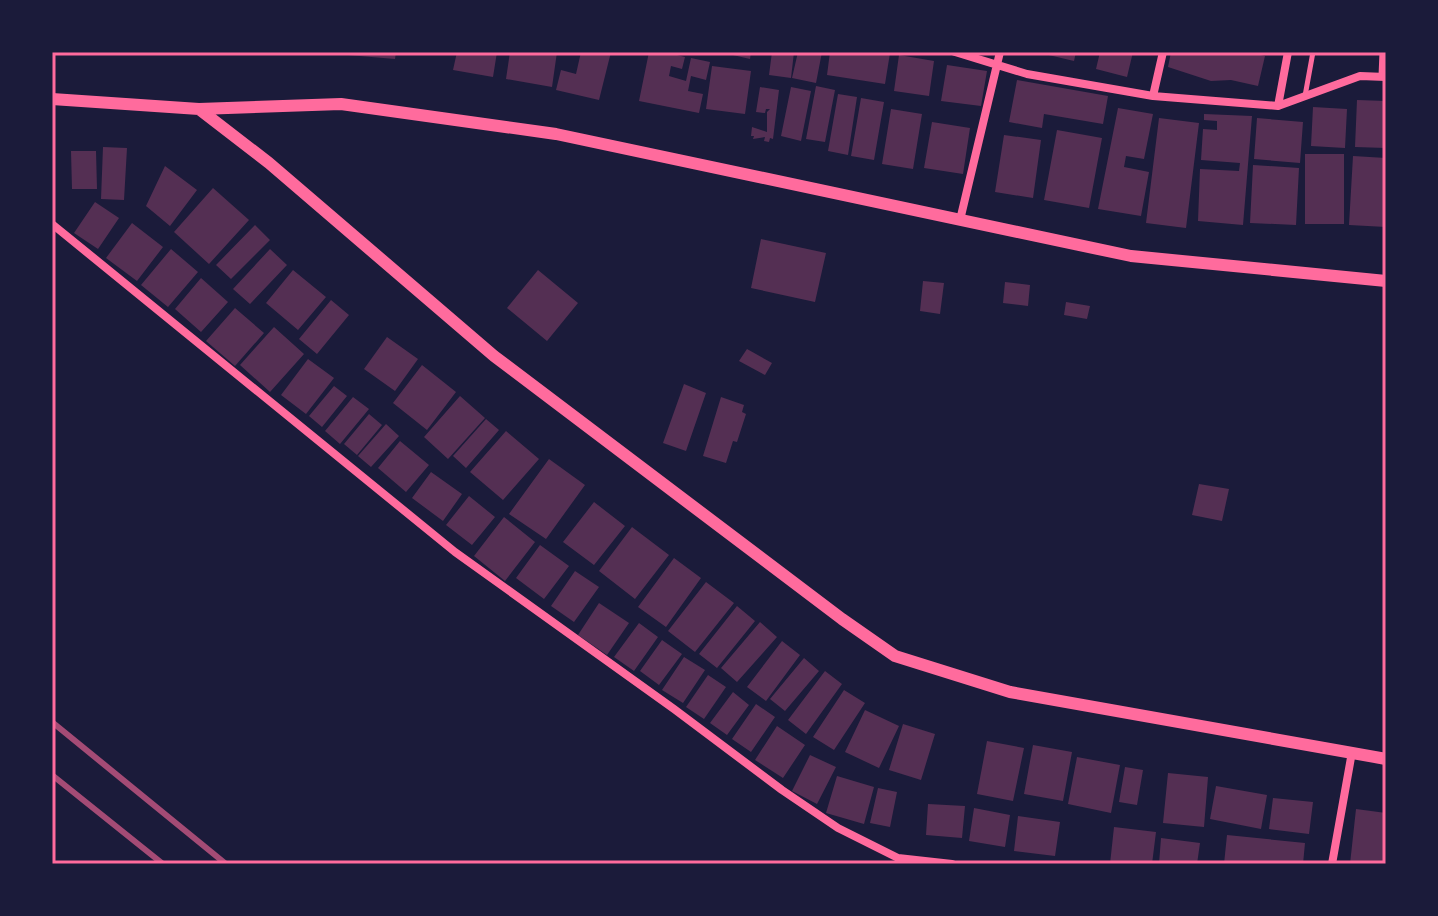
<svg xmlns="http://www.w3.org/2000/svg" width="1438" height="916" font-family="Ubuntu,sans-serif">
  <rect width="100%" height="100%" fill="#1b1b3a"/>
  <path fill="#542f53" d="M348,52H396L395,59L348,55Z
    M457,52H497L493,77L453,70Z
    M510,52H557L552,87L506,79Z
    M581,52H611L599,100L556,90L561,70L576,74Z
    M649,52H665L685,57L682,69L671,66L669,76L686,81L691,58L710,62L706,80L691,76L688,91L703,94L699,113L639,101Z
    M720,52H751L750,59Z
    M772,52H794L791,78L769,75Z
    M798,52H822L816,83L792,78Z
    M830,52L890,53L885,84L827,75Z
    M1036,52H1076L1074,61Z
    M1100,52H1133L1127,77L1096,69Z
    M1171,52H1247L1265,56L1258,86L1231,80L1211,81L1168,67Z
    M899,55L934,61L929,96L894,91Z
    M947,65L987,71L981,106L941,101Z
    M712,66L751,71L745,114L706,109Z
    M1017,80L1108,96L1103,124L1044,114L1042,128L1009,122Z
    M816,86L835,90L825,142L806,139Z
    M760,87L779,90L773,139L770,138L769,142L764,141L765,137L753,139L754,136H751L752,127L767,132V112L770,109H766L765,113L756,112Z
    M791,87L811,91L801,141L781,136Z
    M838,94L857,97L848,155L828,151Z
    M861,98L884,102L874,160L851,156Z
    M1357,100L1386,101V148L1355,147Z
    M1313,107L1347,109L1345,148L1311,146Z
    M1118,108L1153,114L1144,159L1126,156L1124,167L1149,172L1141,216L1098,209Z
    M891,109L922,114L913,169L882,164Z
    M1204,114L1252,116L1243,225L1198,221L1200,169L1239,171L1240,163L1201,160L1203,129L1217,130V121L1204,120Z
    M1159,118L1199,123L1186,228L1146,223Z
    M1257,118L1303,122L1300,163L1254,159Z
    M932,122L970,128L963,174L924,168Z
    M1057,130L1102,138L1089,208L1044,200Z
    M1004,135L1041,140L1033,198L995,192Z
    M103,147L127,148L124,200L101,199Z
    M71,151H96L97,189H72Z
    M1305,154H1344V224H1305Z
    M1353,156L1386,158V227L1349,225Z
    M1253,165L1299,168L1296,225L1250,223Z
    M165,166L197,190L170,226L146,206Z
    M213,188L249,220L209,264L174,232Z
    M95,202L119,218L98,249L74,233Z
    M132,223L163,247L137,281L106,258Z
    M255,225L270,240L231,279L216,265Z
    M761,239L826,253L815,302L751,288Z
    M171,249L198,272L168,307L141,285Z
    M270,249L287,265L250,304L233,289Z
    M293,270L326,297L298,330L266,303Z
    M538,270L578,303L547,341L507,308Z
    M201,278L228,302L201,332L175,309Z
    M923,281L944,283L940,314L920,311Z
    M1005,282L1030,285L1028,306L1003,303Z
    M331,300L349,315L317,354L299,339Z
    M1066,302L1090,306L1087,319L1064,315Z
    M235,308L264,333L235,366L206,341Z
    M274,327L304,354L270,392L240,365Z
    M387,337L418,359L395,391L364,369Z
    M747,349L772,363L765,375L739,361Z
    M308,359L334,378L306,414L281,395Z
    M422,365L456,392L427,430L393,403Z
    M684,384L706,393L686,451L663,443Z
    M334,386L347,396L322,427L309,416Z
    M460,396L485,418L448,459L424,437Z
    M353,397L369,409L340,444L325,431Z
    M721,397L744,405L742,412L746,414L737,442L733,441L726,463L703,456Z
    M369,414L382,425L357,455L344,444Z
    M486,419L499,430L466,468L453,456Z
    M386,424L399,436L371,467L358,456Z
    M506,431L539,459L503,500L470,472Z
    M400,441L429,465L406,492L378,468Z
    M549,459L585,485L546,539L509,514Z
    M431,472L462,494L443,521L412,498Z
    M1199,484L1229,489L1222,521L1192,515Z
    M469,496L495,517L472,545L446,525Z
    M594,502L625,526L594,565L563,542Z
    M504,517L535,542L505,581L474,556Z
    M632,527L669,555L635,599L599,571Z
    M540,545L569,566L544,599L516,578Z
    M674,558L701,578L666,627L638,607Z
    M575,571L599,587L574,622L551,606Z
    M706,582L734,603L695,652L668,631Z
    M599,603L629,623L607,655L578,635Z
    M737,606L755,621L717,668L699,654Z
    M760,622L777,637L737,682L721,668Z
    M639,623L658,637L634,671L614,657Z
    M662,640L682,654L659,685L640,671Z
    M782,641L800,655L766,701L747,687Z
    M684,657L705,670L683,703L662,690Z
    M804,658L819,671L785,711L770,699Z
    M825,671L842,684L806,734L788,720Z
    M708,675L726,687L704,719L686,707Z
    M844,690L865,703L834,750L813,737Z
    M733,692L749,705L727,735L710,723Z
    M756,704L775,717L751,752L732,739Z
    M865,710L899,726L879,768L845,752Z
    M903,724L935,734L921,780L889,770Z
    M777,726L805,745L783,778L755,760Z
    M987,741L1024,748L1013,801L977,794Z
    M1033,745L1072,752L1063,801L1024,794Z
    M810,755L836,767L817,804L792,791Z
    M1077,757L1120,765L1111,813L1068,804Z
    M1125,767L1143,770L1137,805L1119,802Z
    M1168,773L1208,777L1204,827L1163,823Z
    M837,776L874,787L864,824L826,813Z
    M1216,786L1267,795L1261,829L1210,819Z
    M878,788L897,792L890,827L870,823Z
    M1273,798L1313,802L1309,834L1269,829Z
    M928,804L965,806L962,838L926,835Z
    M974,808L1010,815L1005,847L969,841Z
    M1356,809L1386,813V864H1350Z
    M1018,816L1060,822L1055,856L1014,851Z
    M1114,827L1156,832L1152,864H1110Z
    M1227,835L1305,843L1303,864H1224Z
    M1161,838L1200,843L1197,864H1159Z"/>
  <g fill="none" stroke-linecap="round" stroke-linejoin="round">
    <path stroke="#ff6b9d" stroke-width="5" d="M1381,76L1382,52
      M1305,96L1313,52"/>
    <path stroke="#ff6b9d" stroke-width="8" d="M955,52L1027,74L1153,96L1278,106L1360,76L1386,77
      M1153,96L1163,52
      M1278,106L1288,52
      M960,220L1000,52
      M52,224L455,552L674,709L782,790L838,828L898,858L952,864
      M1332,864L1352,752"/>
    <path stroke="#ff6b9d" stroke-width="12" d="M52,99L199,109L341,104L556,134L1131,256L1386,281
      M199,109L269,163L494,356L842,619L895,656L1010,692L1386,759"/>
    <path stroke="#a44b75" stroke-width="6" d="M52,722L226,864
      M52,775L163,864"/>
  </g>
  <rect width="1438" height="916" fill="none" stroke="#1b1b3a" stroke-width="108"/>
  <rect x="54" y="54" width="1330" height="808" fill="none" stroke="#ff6b9d" stroke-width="3"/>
</svg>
